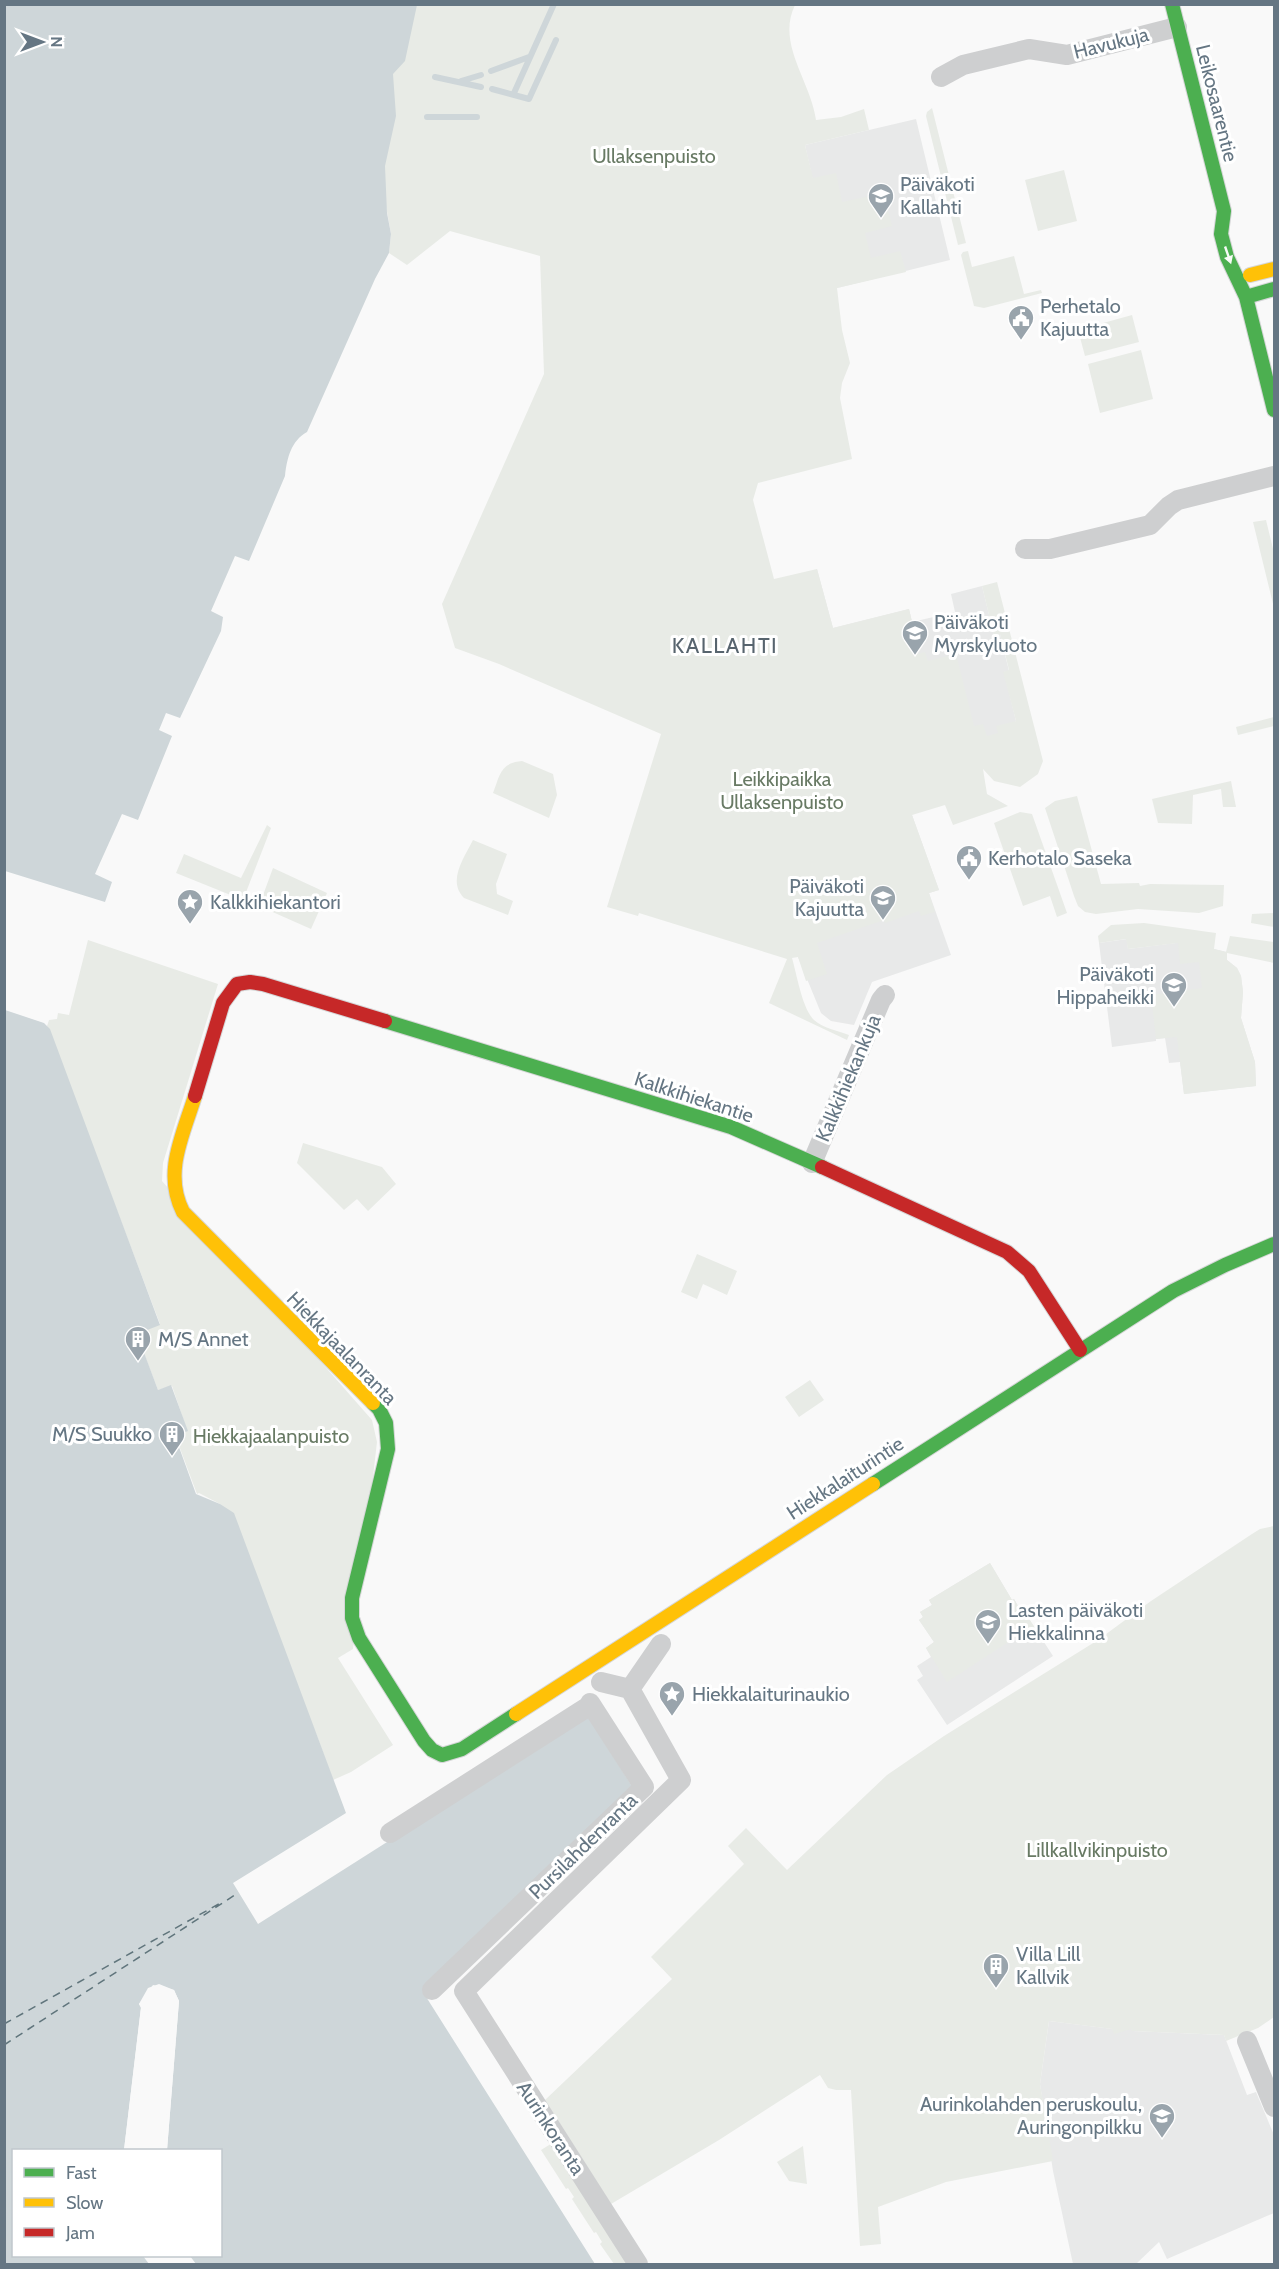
<svg xmlns="http://www.w3.org/2000/svg" width="1279" height="2269" font-family="Cabin,sans-serif">
  <rect width="100%" height="100%" fill="#f9f9f9"/>
  <path fill="#e8e9e9" d="M916,119L950,260L837,288L805,145Z
    M817,569L833,628L909,609L912,622L955,612L951,594L982,586L994,635L1000,634L1009,671L1004,672L1016,721L980,750L801,641Z
    M912,815L939,890L929,893L951,955L872,982L854,1025L831,1021L821,1013L798,957Z
    M1127,939L1128,949L1184,942L1227,952V960L1237,968L1241,976L1243,992L1241,1018L1255,1062L1256,1086L1184,1094L1180,1062L1169,1063L1165,1038L1156,1039V1041L1112,1047L1099,943Z
    M990,1563L1012,1600L1014,1599L1018,1606L1020,1605L1053,1656L947,1725L917,1680L923,1676L917,1666L931,1657L926,1648L934,1642L919,1620L923,1617L920,1612L932,1605L929,1600Z
    M1049,2021L1113,2029L1132,2028L1133,2031L1224,2035L1247,2095L1256,2092L1274,2135V2213L1167,2259L1159,2242L1136,2264H1073L1053,2171L1040,2084Z"/>
  <path fill="#e8ebe6" d="M398,5H795C776,44 811,81 816,120L841,117L864,109L869,130L805,145L813,178L836,173L842,202L884,193L892,226L865,233L871,258L900,251L906,272L837,288L842,330L850,363L842,383L840,398L852,459L758,483L753,500L774,579L817,569L833,628L909,609L917,642L910,644L913,655L925,652L928,661L956,654L974,726L983,724L987,736L998,733L996,726L1016,721L1003,672L1009,670L1000,634L994,636L982,586L997,582L1043,761L1038,774L1020,787L994,781L983,769L987,794L1008,806L953,825L945,805L912,815L939,890L929,893L935,912L921,916L919,911L885,923L884,920L817,943L827,974L806,981L798,957L792,958C797,975 802,1008 814,1020C823,1028 838,1031 849,1035L847,1040L769,1003L787,959L639,913L638,916L607,907L661,734L499,664L455,648L442,604L544,374L540,256L450,231L407,265L389,253L391,234L374,139L393,74Z
    M932,108L966,243L958,245L926,116L927,112Z
    M1064,170L1077,221L1038,231L1025,180Z
    M968,251L972,267L1014,256L1024,294L1041,290L1042,293L984,308L974,306L961,255L963,252Z
    M1132,315L1139,342L1085,356L1078,330Z
    M1141,350L1153,399L1100,413L1088,364Z
    M1266,520L1274,553V608L1253,522Z
    M1274,717V726L1238,735L1236,727Z
    M522,761L553,774L557,795L549,818L493,793C500,775 500,763 522,761Z
    M1231,781L1236,807H1223L1221,789L1193,795L1192,824L1158,823L1152,799Z
    M1077,796L1101,884L1139,883L1140,886L1150,884L1224,885L1223,906L1199,913L1138,909L1096,914L1085,912L1078,906L1074,896L1045,808L1055,801Z
    M1020,812L1032,814L1067,913L1057,917L1050,896L1023,906L994,823Z
    M267,825L271,828L243,900L176,873L184,854L241,878Z
    M473,840L507,854L496,884L497,894L513,901L508,915L464,898C447,881 464,858 473,840Z
    M273,868L327,893L311,929L259,906Z
    M1274,913V927L1251,923L1252,914Z
    M1144,923L1216,933L1214,949L1226,952L1230,936L1274,942V963L1227,953V960L1237,968L1241,976L1243,992L1241,1018L1255,1062L1256,1086L1184,1094L1177,1037L1156,1039L1151,995L1202,988L1199,962L1180,964L1178,943L1128,949L1126,939L1099,943L1098,936L1111,925Z
    M88,940L218,984L163,1163L162,1181L372,1420L377,1442L353,1649L338,1658L393,1745L351,1772L333,1780L317,1736L220,1504L199,1493L197,1494L175,1435L187,1430L172,1386L158,1390L136,1333L160,1324L47,1026L49,1020L57,1019L58,1013L69,1015Z
    M303,1143L382,1167L396,1184L368,1211L357,1199L344,1210L297,1163Z
    M697,1254L737,1271L727,1295L703,1284L697,1299L681,1292Z
    M810,1380L824,1400L799,1417L785,1397Z
    M1274,1526V2017L1258,2028L1226,2041L1224,2035L1132,2031L1131,2029L1114,2034L1112,2029L1049,2021L1040,2084L1053,2161L946,2182L878,2207L881,2244L860,2246L851,2090H836L828,2088L820,2075L719,2140L611,2204L545,2100L672,1979L651,1957L744,1864L728,1846L746,1828L787,1870L887,1775L944,1736L1098,1640L1151,1601L1252,1534L1260,1529Z
    M990,1563L1012,1600L1014,1599L1018,1606L1020,1605L1039,1634L1033,1638L1027,1630L947,1682L926,1648L934,1642L919,1620L923,1617L920,1612L932,1605L929,1600Z
    M554,2142L632,2264H614L600,2244L602,2242L596,2232L594,2233L572,2199L574,2197L568,2188L566,2189L541,2150Z
    M803,2146L807,2184L789,2181L777,2162Z"/>
  <path fill="#ced6d9" d="M4,5H417L405,61L393,74L396,116L385,166L387,213L391,234L389,253L375,279L307,432C291,441 287,458 285,476L249,561L235,556L211,611L223,617L221,631L180,718L166,713L159,730L172,736L138,820L122,814L95,874L112,882L105,902L5,871Z
    M5,1010L44,1023L50,1029L160,1325L137,1334L158,1390L171,1385L188,1431L175,1436L196,1494L220,1504L234,1513L346,1813L233,1883L258,1924L587,1715L635,1791L423,1992L595,2264H196L190,2256H220V2150H167L179,2001L174,1990L153,1985L139,2004L141,2007L124,2150H14V2256H143L149,2264H5Z"/>
  <path fill="#f9f9f9" d="M159,1984L174,1990L179,2001L167,2150H164L176,2001L172,1992L159,1987L151,1990L142,2004L144,2008L127,2150H124L141,2008L139,2004L148,1988Z"/>
  <g fill="none" stroke-linecap="round" stroke-linejoin="round">
    <path stroke="#ced6d9" stroke-width="6" d="M491,71L529,57
      M435,77L481,87
      M461,81L481,75
      M492,89L529,99L556,40
      M514,93L554,4
      M427,117H477"/>
    <path stroke="#60757c" stroke-width="1.5" stroke-dasharray="8 6" stroke-linecap="butt" d="M4,2024L224,1901
      M4,2045L238,1893"/>
    <g stroke="#d5d6d7" stroke-width="16">
      <path id="fast" d="M1172,4L1224,211L1221,234L1227,257L1246,297L1274,410
        M1246,297L1274,289
        M385,1021L731,1127L822,1167
        M373,1403L379,1409L386,1423L388,1449L352,1598V1618L359,1638L424,1741L432,1750L442,1755L462,1749L516,1714
        M873,1484L1173,1291L1225,1265L1274,1244"/>
    </g>
    <g stroke="#d5d6d7" stroke-width="16">
      <path id="slow" d="M1250,275L1274,269
        M195,1096C183,1135 163,1173 183,1212L373,1403
        M516,1714L873,1484"/>
    </g>
    <g stroke="#d5d6d7" stroke-width="16">
      <path id="jam" d="M195,1096L223,1003L237,984L250,982L263,984L385,1021
        M822,1167L1007,1252L1029,1271L1080,1350"/>
    </g>
    <path stroke="#cecfd0" stroke-width="20" d="M941,77L963,65L1029,49L1067,55L1177,27
      M1025,549H1050L1150,525L1169,506L1178,500L1274,476
      M812,1163L881,1000L885,995
      M601,1682L630,1689L681,1780L464,1991L638,2264
      M630,1689L661,1644
      M390,1833L589,1706L590,1703L644,1787L432,1990
      M1247,2041L1274,2107"/>
    <use href="#fast" stroke="#4caf50" stroke-width="14"/>
    <use href="#slow" stroke="#ffc107" stroke-width="14"/>
    <use href="#jam" stroke="#c62828" stroke-width="14"/>
  </g>
  <defs><path id="oneway-solid" d="M-6-.8H1V-3.2L6.5 0L1 3.2V.8H-6Z" transform="scale(1.5)"/></defs>
  <use fill="#f6fbf6" href="#oneway-solid" transform="translate(1228 255) rotate(71)"/>
  <defs>
    <g id="school-pin" transform="scale(1.35)"><path d="M0 17L-7.5 6A9.5 9.5 0 1 1 7.5 6Z" fill="#99a4ac" stroke="#fff"/><path d="M0-5L7-2L0 1L-7-2ZM-4 1L0 2.5L4 1V4Q0 6-4 4Z" fill="#fff"/></g>
    <g id="civic-pin" transform="scale(1.35)"><path d="M0 17L-7.5 6A9.5 9.5 0 1 1 7.5 6Z" fill="#99a4ac" stroke="#fff"/><path d="M-.6-6.5H3V-4.5H.6V-3L4-1V1h2V6H-6V1h2V-1L-.6-3ZM-1.2 2.5V6h2.4V2.5Z" fill="#fff"/></g>
    <g id="sight-pin" transform="scale(1.35)"><path d="M0 17L-7.5 6A9.5 9.5 0 1 1 7.5 6Z" fill="#99a4ac" stroke="#fff"/><path d="M0-6L1.8-2.2L6-1.7L2.9 1.2L3.7 5.4L0 3.3L-3.7 5.4L-2.9 1.2L-6-1.7L-1.8-2.2Z" fill="#fff"/></g>
    <g id="building-pin" transform="scale(1.35)"><path d="M0 17L-7.5 6A9.5 9.5 0 1 1 7.5 6Z" fill="#99a4ac" stroke="#fff"/><path d="M-4-6H4V6H1V3H-1V6H-4ZM-2.5-4.3h1.7v1.8h-1.7ZM.8-4.3h1.7v1.8H.8ZM-2.5-1h1.7V.8h-1.7ZM.8-1h1.7V.8H.8Z" fill="#fff"/></g>
  </defs>
  <g fill-rule="evenodd">
    <use href="#school-pin" x="881" y="196"/>
    <use href="#civic-pin" x="1021" y="318"/>
    <use href="#school-pin" x="915" y="633"/>
    <use href="#civic-pin" x="969" y="858"/>
    <use href="#school-pin" x="883" y="898"/>
    <use href="#sight-pin" x="190" y="902"/>
    <use href="#school-pin" x="1174" y="985"/>
    <use href="#building-pin" x="138" y="1339"/>
    <use href="#building-pin" x="172" y="1434"/>
    <use href="#school-pin" x="988" y="1622"/>
    <use href="#sight-pin" x="672" y="1694"/>
    <use href="#building-pin" x="996" y="1966"/>
    <use href="#school-pin" x="1162" y="2116"/>
  </g>
  <g text-anchor="middle" dominant-baseline="central" stroke-width="6" stroke-linejoin="round" paint-order="stroke">
    <g font-size="20" fill="#657683" stroke="#fff">
      <text transform="translate(1111 43) rotate(-14)">Havukuja</text>
      <text transform="translate(1217 103) rotate(76)">Leikosaarentie</text>
      <text transform="translate(848 1078) rotate(-67)">Kalkkihiekankuja</text>
      <text transform="translate(694 1097) rotate(18)">Kalkkihiekantie</text>
      <text transform="translate(342 1348) rotate(46)">Hiekkajaalanranta</text>
      <text transform="translate(845 1478) rotate(-33)">Hiekkalaiturintie</text>
      <text transform="translate(583 1846) rotate(-44)">Pursilahdenranta</text>
      <text transform="translate(551 2128) rotate(57)">Aurinkoranta</text>
    </g>
    <g font-size="20" fill="#687a64" stroke="#fff">
      <text x="654" y="156">Ullaksenpuisto</text>
      <text x="782" y="779">Leikkipaikka<tspan x="782" dy="23">Ullaksenpuisto</tspan></text>
      <text x="271" y="1436">Hiekkajaalanpuisto</text>
      <text x="1097" y="1850">Lillkallvikinpuisto</text>
    </g>
    <g font-size="20" fill="#657683" stroke="#fff" text-anchor="start">
      <text x="900" y="184">Päiväkoti<tspan x="900" dy="23">Kallahti</tspan></text>
      <text x="1040" y="306">Perhetalo<tspan x="1040" dy="23">Kajuutta</tspan></text>
      <text x="934" y="622">Päiväkoti<tspan x="934" dy="23">Myrskyluoto</tspan></text>
      <text x="988" y="858">Kerhotalo Saseka</text>
      <text x="864" y="886" text-anchor="end">Päiväkoti<tspan x="864" dy="23">Kajuutta</tspan></text>
      <text x="210" y="902">Kalkkihiekantori</text>
      <text x="1154" y="974" text-anchor="end">Päiväkoti<tspan x="1154" dy="23">Hippaheikki</tspan></text>
      <text x="158" y="1339">M/S Annet</text>
      <text x="152" y="1434" text-anchor="end">M/S Suukko</text>
      <text x="1008" y="1610">Lasten päiväkoti<tspan x="1008" dy="23">Hiekkalinna</tspan></text>
      <text x="692" y="1694">Hiekkalaiturinaukio</text>
      <text x="1016" y="1954">Villa Lill<tspan x="1016" dy="23">Kallvik</tspan></text>
      <text x="1142" y="2104" text-anchor="end">Aurinkolahden peruskoulu,<tspan x="1142" dy="23">Auringonpilkku</tspan></text>
    </g>
    <g font-size="22" letter-spacing="1.5" fill="#57646e" stroke="#fff">
      <text x="725" y="645">KALLAHTI</text>
    </g>
  </g>
  <rect width="1279" height="2269" fill="none" stroke="#657683" stroke-width="12"/>
  <rect x="12" y="2149" width="210" height="108" fill="#ffffff" stroke="#c1c8cd" stroke-width="1.5"/>
  <rect x="24" y="2168" width="30" height="9" fill="#4caf50" stroke="#c1c8cd" stroke-width="1.5"/>
  <text x="66" y="2179" font-size="18" fill="#657683">Fast</text>
  <rect x="24" y="2198" width="30" height="9" fill="#ffc107" stroke="#c1c8cd" stroke-width="1.5"/>
  <text x="66" y="2209" font-size="18" fill="#657683">Slow</text>
  <rect x="24" y="2228" width="30" height="9" fill="#c62828" stroke="#c1c8cd" stroke-width="1.5"/>
  <text x="66" y="2239" font-size="18" fill="#657683">Jam</text>
  <g transform="translate(42 42) rotate(90)" stroke="#ffffff" stroke-width="4.5" paint-order="stroke">
  <path d="M0-4.5L10 22L0 15L-10 22Z" fill="#657683"/>
  <text y="-9" font-size="16" font-weight="bold" text-anchor="middle" fill="#657683">N</text>
  </g>
</svg>
